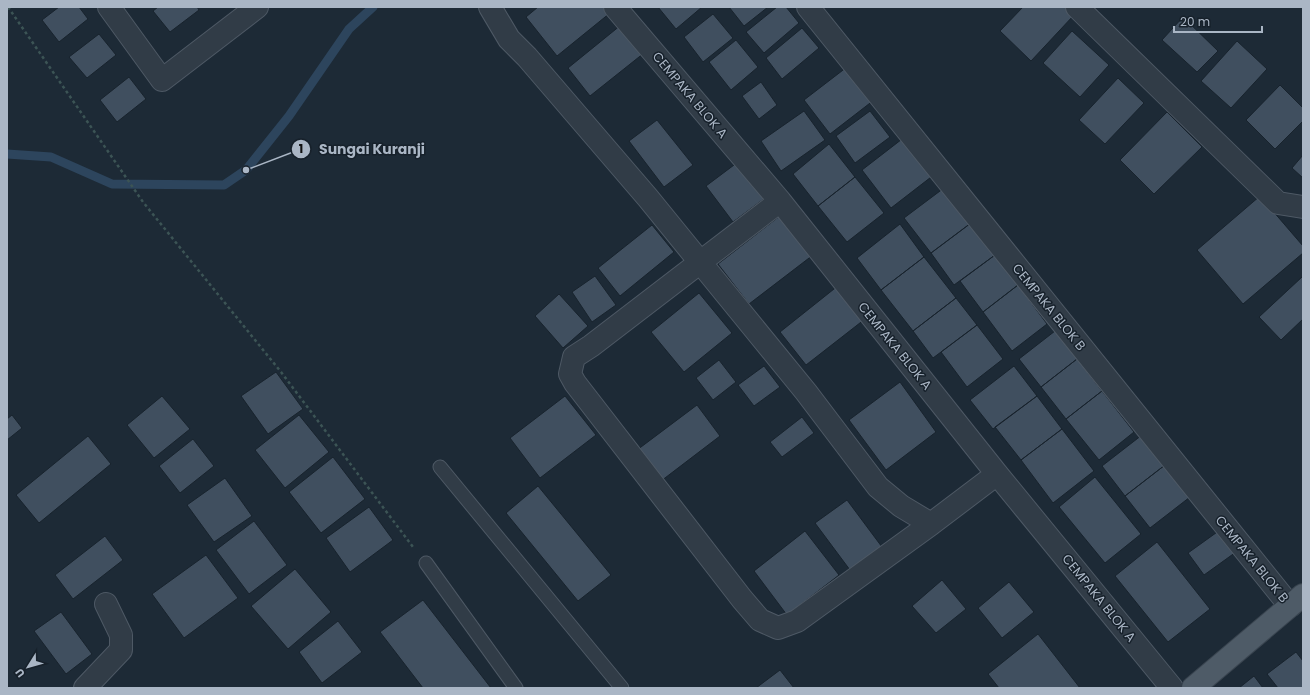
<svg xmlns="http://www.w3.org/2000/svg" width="1310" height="695" font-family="Poppins,sans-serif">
  <rect width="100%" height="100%" fill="#1d2a36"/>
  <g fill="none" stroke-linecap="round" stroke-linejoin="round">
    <path stroke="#2d455d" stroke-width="9" d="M7,154L51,157L112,184L224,185L246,170L289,116L349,29L373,7"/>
  </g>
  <path fill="#404f5f" stroke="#18232d" d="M59,7H79L88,19L59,42L42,20Z
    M158,7H197L199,10L170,32L153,11Z
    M538,7H606L610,13L557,56L526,17Z
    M658,7H702L676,29Z
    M729,7H768L744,26Z
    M777,7H786L799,23L764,53L746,32Z
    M1023,7H1066L1074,15L1031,61L1000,31Z
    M713,14L733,38L703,62L684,37Z
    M1183,17L1218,51L1197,72L1162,40Z
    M621,25L644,53L590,96L568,68Z
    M802,28L819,48L782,79L766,58Z
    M1072,31L1109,65L1080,97L1043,63Z
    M99,34L116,55L87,78L69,57Z
    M736,40L758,67L731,90L709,62Z
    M1237,41L1267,69L1231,108L1201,81Z
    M847,67L874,100L830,134L804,100Z
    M129,77L146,99L117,122L100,100Z
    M1118,78L1144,103L1105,144L1079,120Z
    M761,82L777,105L759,119L742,96Z
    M1280,85L1303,108V121L1275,149L1246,120Z
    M804,111L825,140L781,171L761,141Z
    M870,111L890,137L855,163L836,136Z
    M1167,112L1202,147L1154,194L1120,160Z
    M657,120L693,165L664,187L629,141Z
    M906,136L935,174L891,208L862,170Z
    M829,144L855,177L818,206L793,174Z
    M1303,155V178L1292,168Z
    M738,162L765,198L733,222L706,186Z
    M855,177L884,213L847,242L818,206Z
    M944,188L971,223L931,253L904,218Z
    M1260,196L1303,246V253L1243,304L1197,250Z
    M781,215L813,255L749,304L718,264Z
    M971,223L995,255L954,285L931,253Z
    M900,224L924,257L881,290L857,258Z
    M652,225L674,252L620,296L598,268Z
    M995,255L1018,285L983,312L960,281Z
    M924,257L956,298L913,331L881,290Z
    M595,276L616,305L592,322L572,292Z
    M1302,277L1303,278V319L1281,340L1259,317Z
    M839,285L865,319L806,365L780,332Z
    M1018,285L1047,324L1012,351L983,312Z
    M699,293L732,333L684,372L651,332Z
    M559,294L588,326L563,348L535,316Z
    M956,298L977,325L933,358L913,331Z
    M977,325L1003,359L967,387L941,352Z
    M1055,331L1077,359L1041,387L1019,359Z
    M1077,359L1102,391L1066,419L1041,387Z
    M719,360L736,382L713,400L696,378Z
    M764,366L780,387L754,406L738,385Z
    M1014,366L1037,396L993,429L970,400Z
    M276,372L303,409L268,434L241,396Z
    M900,382L936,432L886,470L849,420Z
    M1102,391L1134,432L1099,460L1066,419Z
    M162,396L190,429L154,458L127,425Z
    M565,396L596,435L540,478L510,438Z
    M1037,396L1062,429L1021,460L995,427Z
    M697,405L720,436L661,481L637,450Z
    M12,415L22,428L7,440V419Z
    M299,415L329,452L285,488L255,450Z
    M802,417L814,433L782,457L770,442Z
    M1062,429L1094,471L1053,503L1021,460Z
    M1142,435L1165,465L1125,496L1102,466Z
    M88,436L111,464L39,523L16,495Z
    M193,439L214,466L180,493L159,466Z
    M333,457L365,499L321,533L289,492Z
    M1165,465L1190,497L1150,528L1125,496Z
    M1095,477L1141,534L1105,563L1059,507Z
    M225,478L252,516L214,542L187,505Z
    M538,486L611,575L578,601L506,513Z
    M847,500L882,547L850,570L815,523Z
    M369,507L393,540L350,572L326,538Z
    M254,521L287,565L249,594L216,550Z
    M1220,530L1236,552L1204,575L1188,553Z
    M805,531L839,575L787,615L754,571Z
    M105,536L123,560L73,599L55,575Z
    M1157,542L1210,609L1168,642L1115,576Z
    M206,555L238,598L184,638L152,594Z
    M295,569L331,612L288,649L251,606Z
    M942,580L966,609L936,633L912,606Z
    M1009,582L1034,612L1002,638L978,608Z
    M423,600L491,688H423L380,632Z
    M61,612L92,654L66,674L34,631Z
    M338,621L362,652L322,683L299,652Z
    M1038,634L1080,688H999L988,674Z
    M1296,652L1303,661V688H1278L1267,674Z
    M780,670L794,688H756Z
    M1254,676L1263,688H1239Z"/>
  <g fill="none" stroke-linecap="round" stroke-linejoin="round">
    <g stroke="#4e5965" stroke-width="15">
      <path id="lane" d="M440,467L622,688
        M426,563L516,688"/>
    </g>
    <g stroke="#4e5965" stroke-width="24">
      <path id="street" d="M109,7L162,80L257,7
        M490,7L509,39L527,57L648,198L700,262L806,392L878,487L901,506L931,524L997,474
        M615,7L780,201L997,474L1172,688
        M808,7L1290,606
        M1077,7L1278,203L1303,207
        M780,201L591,346L574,357L570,374L575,383L742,599L760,620L778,628L797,621L931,524
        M85,688L121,650V635L106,604"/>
    </g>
    <g stroke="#3a4550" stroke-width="24">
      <path id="primary" d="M1193,688L1303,595"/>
    </g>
    <path stroke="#3c5455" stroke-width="2.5" stroke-dasharray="3 3" stroke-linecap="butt" d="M8,7L143,202L281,372L413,547"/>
    <use href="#lane" stroke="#313c47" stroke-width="13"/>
    <use href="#street" stroke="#313c47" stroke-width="22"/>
    <use href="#primary" stroke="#4e5b67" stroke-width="22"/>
  </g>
  <g text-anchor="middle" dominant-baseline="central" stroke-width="3" stroke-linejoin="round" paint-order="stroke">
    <g font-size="13" fill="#aab6c5" stroke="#17212b">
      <text transform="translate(690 95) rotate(50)">CEMPAKA BLOK A</text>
      <text transform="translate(1049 307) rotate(51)">CEMPAKA BLOK B</text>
      <text transform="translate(895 346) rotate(51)">CEMPAKA BLOK A</text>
      <text transform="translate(1252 559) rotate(51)">CEMPAKA BLOK B</text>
      <text transform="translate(1099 598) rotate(51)">CEMPAKA BLOK A</text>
    </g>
  </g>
  <path fill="none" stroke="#aab6c5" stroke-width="1.5" d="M246 170L301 149"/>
  <g fill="#aab6c5" stroke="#17212b" stroke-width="1.5">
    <circle cx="246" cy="170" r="4"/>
    <circle cx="301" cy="149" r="10"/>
  </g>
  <g font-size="12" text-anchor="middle" font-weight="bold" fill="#111">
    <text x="301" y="153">1</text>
  </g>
  <g font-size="14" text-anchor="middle" font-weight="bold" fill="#aab6c5" stroke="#17212b" stroke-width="3" stroke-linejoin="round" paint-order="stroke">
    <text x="372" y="154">Sungai Kuranji</text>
  </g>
  <rect width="1310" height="695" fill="none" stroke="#aab6c5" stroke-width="16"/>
  <g transform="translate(28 667) rotate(233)" stroke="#17212b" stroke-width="3" paint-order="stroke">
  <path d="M0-3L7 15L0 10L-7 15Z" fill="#aab6c5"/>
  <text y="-6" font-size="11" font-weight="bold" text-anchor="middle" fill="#aab6c5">U</text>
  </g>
  <path d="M1174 26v6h88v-6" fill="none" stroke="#aab6c5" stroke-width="2"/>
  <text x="1180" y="26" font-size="12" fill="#aab6c5" stroke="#17212b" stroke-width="3" paint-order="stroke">20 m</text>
</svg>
